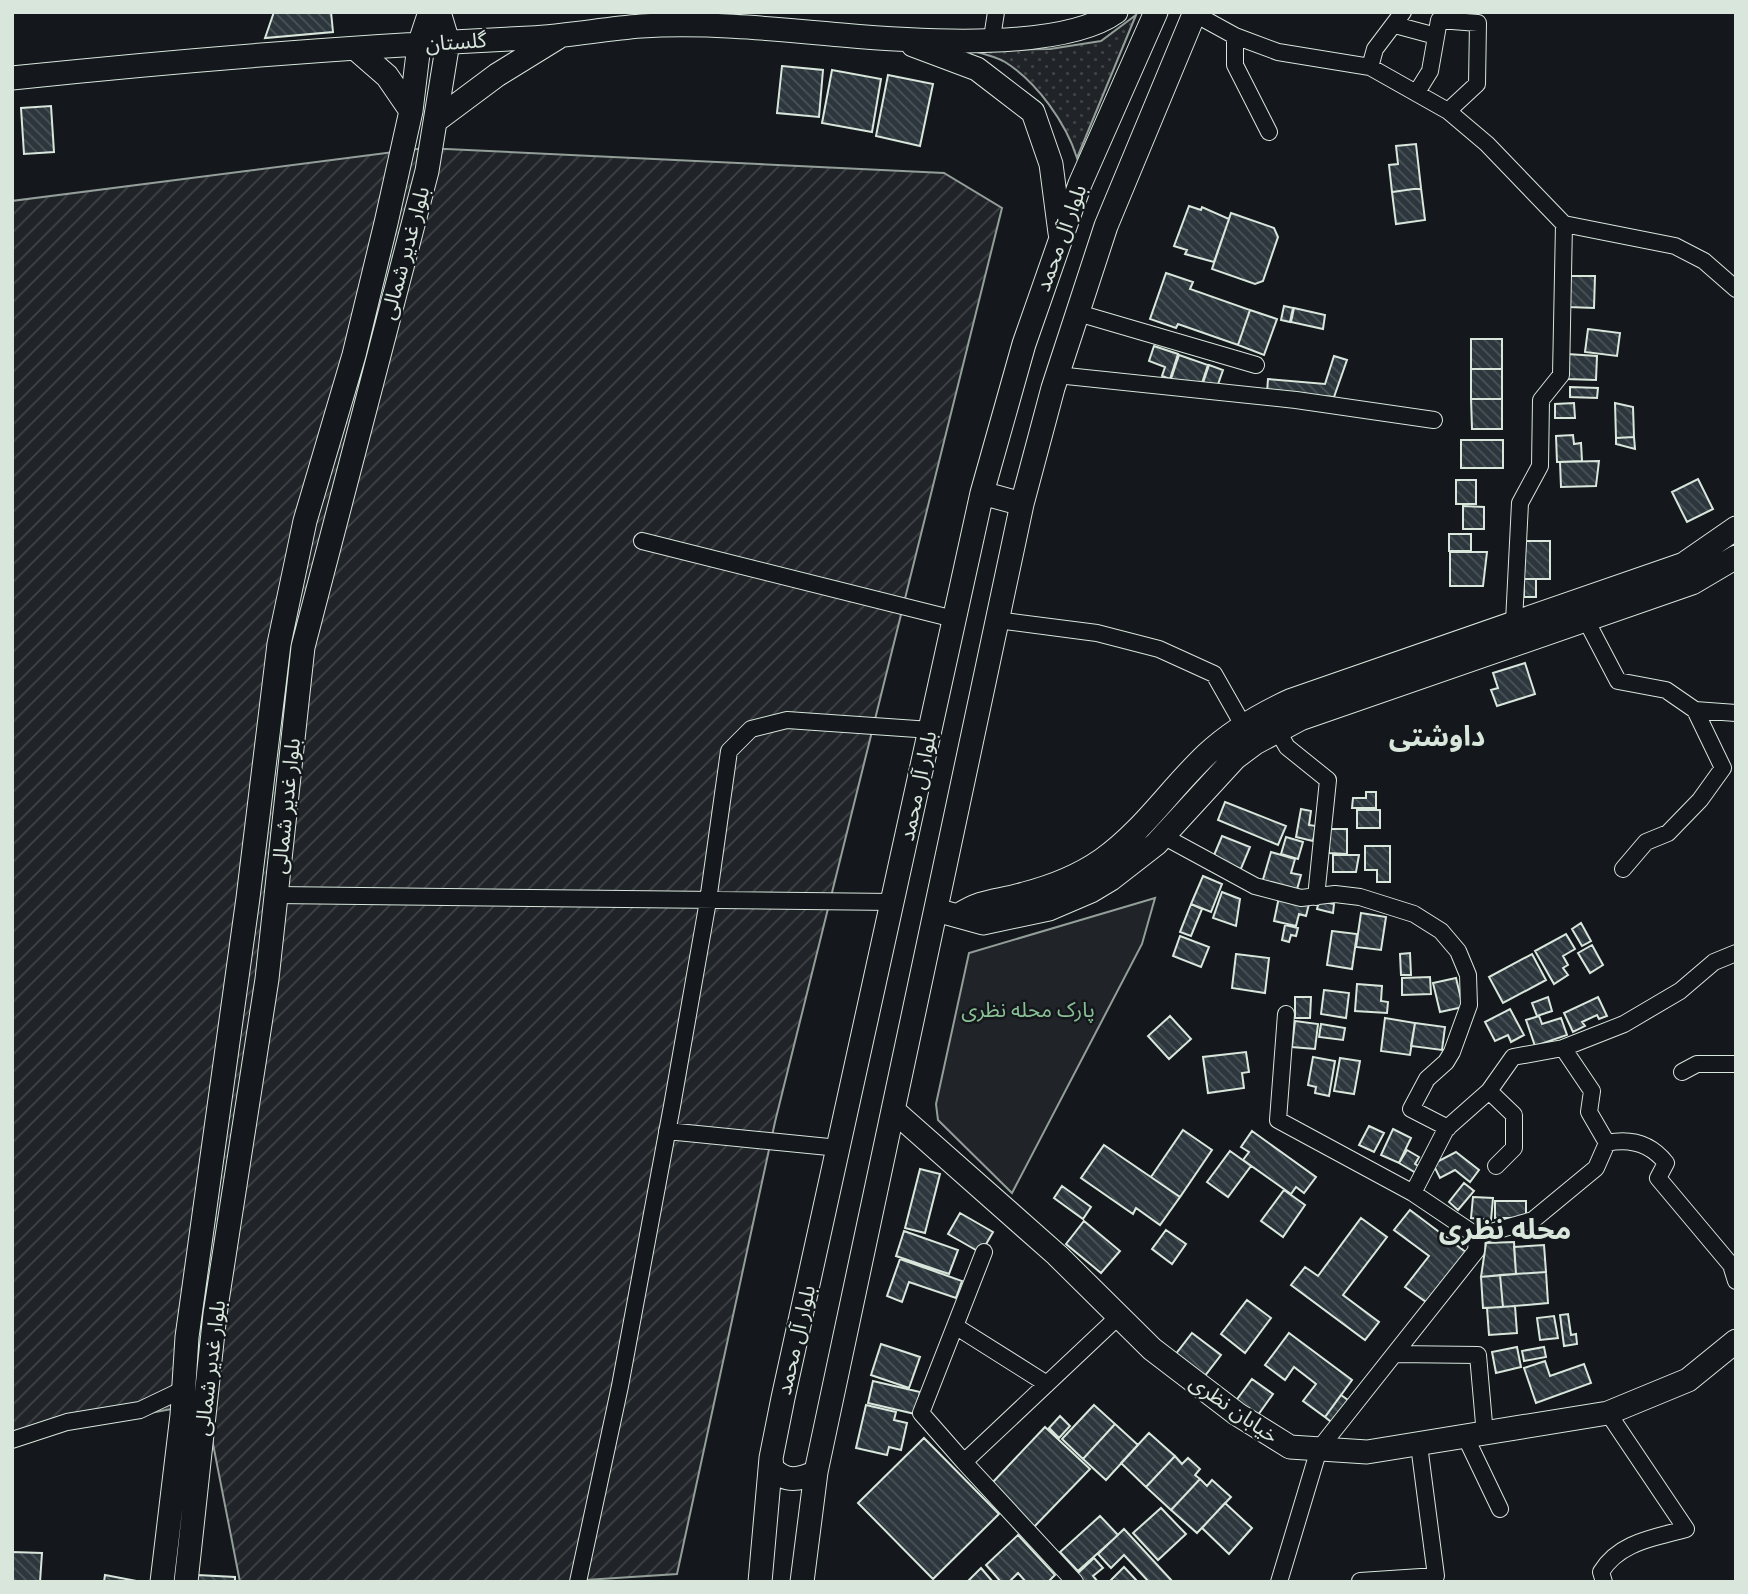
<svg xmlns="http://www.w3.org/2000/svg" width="1748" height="1594" font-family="Karla,'Noto Sans Arabic',sans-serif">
  <defs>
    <pattern id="grass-dots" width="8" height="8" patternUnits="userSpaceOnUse" patternTransform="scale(1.75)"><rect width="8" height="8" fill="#202428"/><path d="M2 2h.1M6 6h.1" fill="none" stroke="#404447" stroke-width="1.8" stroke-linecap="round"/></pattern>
    <pattern id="garden-furrows" width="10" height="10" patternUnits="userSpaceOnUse" patternTransform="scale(1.75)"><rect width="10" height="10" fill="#202428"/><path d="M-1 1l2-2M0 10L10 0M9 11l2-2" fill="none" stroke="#404447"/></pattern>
    <pattern id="building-back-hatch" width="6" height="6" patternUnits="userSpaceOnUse" patternTransform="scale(1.75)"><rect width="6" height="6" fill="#2c363c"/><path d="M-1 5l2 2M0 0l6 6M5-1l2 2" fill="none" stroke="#4a5358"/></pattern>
  </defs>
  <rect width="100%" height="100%" fill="#14181c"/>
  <path fill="url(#grass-dots)" stroke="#939e99" stroke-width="2" d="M1136,15L1077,158C1066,123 1037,82 1005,62C995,56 980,53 969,50L1050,49L1101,41Z"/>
  <path fill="#202428" stroke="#939e99" stroke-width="2" d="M1155,898L1142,944L1012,1193L938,1120L936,1104L969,953Z"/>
  <path fill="url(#garden-furrows)" stroke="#939e99" stroke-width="2" d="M425,148L944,173L1002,208L775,1122L677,1574L555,1582H240L205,1403L12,1438V201Z"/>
  <path fill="url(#building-back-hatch)" stroke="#d8e6dc" stroke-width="2" d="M274,12H331L333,32L265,38Z
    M782,66L823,70L819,117L777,113Z
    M832,70L881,79L872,132L822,123Z
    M888,75L933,84L920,146L876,136Z
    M51,106L54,152L24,154L21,108Z
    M1416,144L1421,188L1392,192L1389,165L1398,164L1396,146Z
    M1421,188L1425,220L1396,224L1392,192Z
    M1189,206L1201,210L1202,207L1229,219L1214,262L1185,254L1187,250L1174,246Z
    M1231,213L1274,228L1278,237L1263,281L1255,284L1212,269Z
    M1166,273L1193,282L1190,289L1250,310L1238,345L1178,324L1176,328L1150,319Z
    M1570,276H1595L1594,308L1569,307Z
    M1284,306L1293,308L1290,322L1281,320Z
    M1294,308L1325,315L1323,329L1291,322Z
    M1250,310L1277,319L1264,355L1238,345Z
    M1588,329L1620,333L1617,356L1585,352Z
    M1471,339H1502V369H1471Z
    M1154,346L1178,354L1170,379L1162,376L1165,367L1149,361Z
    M1567,354L1597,356L1596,380L1566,379Z
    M1179,355L1208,365L1200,389L1171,379Z
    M1334,356L1347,360L1334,397L1267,392L1268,379L1325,384Z
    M1209,365L1223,370L1216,390L1202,386Z
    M1471,369H1502V399H1471Z
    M1570,387L1598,388L1597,398L1570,397Z
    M1471,399H1502V429H1472Z
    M1574,403L1575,418H1555V404Z
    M1615,403L1633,407L1634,437L1616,438Z
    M1573,435L1574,444L1581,443L1582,461L1557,462L1556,436Z
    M1634,437L1635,449L1616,444V438Z
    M1461,440H1503V468H1461Z
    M1599,461L1596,486L1561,487L1560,462Z
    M1698,479L1713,509L1687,522L1672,492Z
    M1456,480H1476V504H1456Z
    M1463,506L1484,507V529H1463Z
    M1449,534H1471V551H1449Z
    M1524,541H1550V579H1524Z
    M1450,552H1487L1483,586H1450Z
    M1524,579H1536V597H1524Z
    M1525,663L1535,694L1497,706L1491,690L1498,688L1493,673Z
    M1366,792H1376V808H1352L1353,798H1366Z
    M1225,802L1286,826L1278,845L1218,820Z
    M1301,809L1311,811L1309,825L1316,826L1313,841L1296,837Z
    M1357,810H1380V828H1357Z
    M1329,829H1347V854L1329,853Z
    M1222,836L1250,847L1240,871L1212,860Z
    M1286,837L1303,842L1298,859L1281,854Z
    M1365,846H1390V882H1377V870H1365Z
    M1271,852L1295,859L1291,873L1301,875L1296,893L1262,883Z
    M1333,855H1359L1356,872H1333Z
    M1203,876L1222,884L1211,912L1191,904Z
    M1222,892L1240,899L1236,926L1213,918Z
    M1279,897L1309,904L1306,916L1299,914L1296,926L1274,921Z
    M1319,901L1334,904L1333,913L1317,909Z
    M1191,904L1202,909L1191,936L1180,932Z
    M1361,913L1386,917L1381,950L1356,947Z
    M1581,923L1591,941L1582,946L1572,929Z
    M1285,925L1298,928L1296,936L1291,935L1289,942L1282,940Z
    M1332,931L1357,934L1352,969L1327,965Z
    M1566,934L1575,949L1563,956L1568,965L1563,968L1568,975L1554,984L1535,951Z
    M1180,936L1209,947L1201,967L1173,956Z
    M1592,945L1603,965L1590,973L1578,953Z
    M1410,953L1411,975H1401L1400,954Z
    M1236,954L1269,958L1265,993L1232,988Z
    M1532,954L1546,980L1503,1003L1489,977Z
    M1430,977L1431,994L1402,995V978Z
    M1456,978L1463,1007L1440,1012L1433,983Z
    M1357,984L1382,986L1381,1001L1388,1002L1387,1013L1355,1011Z
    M1324,990L1349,993L1346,1018L1321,1014Z
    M1295,997H1311L1310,1018H1295Z
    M1548,997L1552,1011L1537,1016L1532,1003Z
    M1598,997L1607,1016L1599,1019L1597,1015L1582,1022L1585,1026L1573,1032L1564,1013Z
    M1510,1009L1524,1035L1511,1042L1508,1035L1495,1041L1485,1022Z
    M1170,1016L1191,1039L1169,1059L1148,1036Z
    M1539,1016L1542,1024L1561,1018L1567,1035L1535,1046L1526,1020Z
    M1385,1018L1415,1023L1410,1055L1381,1051Z
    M1295,1021L1318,1024L1315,1049L1292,1047Z
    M1415,1023L1445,1027L1442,1050L1411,1046Z
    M1321,1024L1345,1028L1343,1040L1319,1037Z
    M1246,1052L1249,1072L1242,1073L1244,1088L1208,1093L1203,1057Z
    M1313,1057L1335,1061L1329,1096L1315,1093L1316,1087L1308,1085Z
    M1340,1058L1360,1061L1354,1094L1334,1091Z
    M1369,1126L1384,1133L1374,1152L1359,1145Z
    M1393,1129L1411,1138L1399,1163L1381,1155Z
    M1183,1130L1212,1150L1180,1197L1151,1177Z
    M1252,1131L1316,1177L1304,1193L1296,1187L1291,1194L1243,1160L1249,1152L1241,1147Z
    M1104,1145L1180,1197L1160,1225L1136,1208L1133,1214L1081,1178Z
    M1407,1150L1419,1157L1415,1164L1420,1167L1416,1173L1399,1163Z
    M1230,1151L1251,1166L1228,1197L1207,1182Z
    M1456,1152L1479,1170L1470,1182L1455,1170L1440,1178L1433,1164Z
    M920,1169L940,1174L925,1233L905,1228Z
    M1464,1183L1474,1191L1458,1210L1449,1202Z
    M1062,1186L1091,1207L1083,1219L1054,1198Z
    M1284,1190L1305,1205L1283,1237L1261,1221Z
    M1473,1197L1493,1198L1491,1220L1471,1218Z
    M1495,1201H1526V1218H1495Z
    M1410,1210L1467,1253L1429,1304L1405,1287L1429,1256L1394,1230Z
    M960,1213L993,1232L981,1253L948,1234Z
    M1361,1218L1387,1237L1343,1295L1379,1322L1365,1340L1291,1285L1305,1267L1318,1276Z
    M1084,1221L1120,1251L1101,1273L1066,1244Z
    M1166,1230L1186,1244L1172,1264L1152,1249Z
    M904,1231L958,1250L949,1274L896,1256Z
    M1514,1242L1516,1274L1481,1277L1486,1243Z
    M1544,1245L1546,1272L1516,1274L1514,1247Z
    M900,1259L962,1281L956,1298L909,1282L902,1302L887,1296Z
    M1546,1272L1548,1303L1503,1307L1500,1275Z
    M1500,1275L1503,1307L1483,1308L1481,1277Z
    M1247,1300L1271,1318L1245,1353L1221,1334Z
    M1515,1306L1517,1333L1489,1335L1487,1308Z
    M1568,1314L1571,1335L1576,1334L1577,1344L1564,1346L1560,1315Z
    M1554,1316L1558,1338L1540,1340L1537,1318Z
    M1192,1333L1221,1355L1204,1377L1175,1355Z
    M1289,1333L1352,1380L1325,1417L1303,1401L1316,1384L1294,1367L1285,1380L1265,1365Z
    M881,1344L920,1357L909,1388L871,1375Z
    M1517,1347L1521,1367L1496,1373L1492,1352Z
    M1544,1347L1546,1357L1524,1361L1522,1351Z
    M1545,1361L1550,1376L1584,1364L1591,1383L1536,1403L1524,1368Z
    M1252,1379L1273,1394L1253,1422L1232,1406Z
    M873,1381L920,1392L915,1414L868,1403Z
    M1341,1395L1352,1403L1335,1425L1325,1417Z
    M866,1405L896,1412L894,1420L907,1423L901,1450L889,1447L887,1455L856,1448Z
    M1094,1405L1115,1424L1083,1459L1062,1439Z
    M1060,1416L1070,1426L1059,1438L1049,1428Z
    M1115,1424L1138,1445L1106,1480L1083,1459Z
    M1045,1427L1090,1469L1033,1528L992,1483Z
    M1149,1433L1175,1456L1146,1487L1121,1463Z
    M924,1438L999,1514L933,1579L858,1503Z
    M1175,1456L1182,1464L1188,1458L1200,1469L1195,1475L1200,1479L1171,1510L1146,1487Z
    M1200,1479L1207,1486L1212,1480L1231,1497L1197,1533L1171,1510Z
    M1225,1503L1252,1528L1229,1554L1202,1528Z
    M1161,1508L1186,1534L1158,1560L1133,1533Z
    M1100,1516L1118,1535L1078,1571L1060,1552Z
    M1124,1529L1173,1582H1149L1124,1555L1111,1568L1098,1554Z
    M1018,1535L1055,1575L1048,1582H1026L1018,1573L1009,1582H1001L986,1565Z
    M12,1552L42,1553L40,1582H12Z
    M1094,1558L1103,1568L1093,1576L1098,1582H1083L1076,1575Z
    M1124,1567L1138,1582H1109Z
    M981,1568L993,1582H967Z
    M105,1575L137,1581V1582H104Z
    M197,1575L235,1577V1582H197Z"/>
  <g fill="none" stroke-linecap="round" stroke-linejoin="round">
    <g stroke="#d8e6dc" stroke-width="18">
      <path id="street" d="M1195,14L1235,36L1278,52L1370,67L1448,111L1487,144L1564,224L1675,246L1704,261L1736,289
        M1395,25L1436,36
        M1235,36V65L1269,132
        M992,38L996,12
        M1370,67L1375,49L1403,12
        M1417,92L1430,71L1439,20L1478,23L1477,84L1448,111
        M1078,313L1256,365
        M1057,375L1296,400L1434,420
        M642,541L954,619
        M997,620L1097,633L1159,649L1214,674L1243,725
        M1586,620L1618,681L1666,690L1695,710L1723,768L1700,800L1668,833L1646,842L1623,869
        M1514,622L1520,503L1540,466L1541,400L1561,375L1564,224
        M1695,710L1736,713
        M1277,730L1287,747L1328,780L1316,897
        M1163,836L1255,886L1301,898L1335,894L1360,897L1414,914L1441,931L1458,951L1468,975L1469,1005L1452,1052L1446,1062L1427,1079L1411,1109L1448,1128
        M276,895L893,902
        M1563,1048L1592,1091L1589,1112L1607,1143C1631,1138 1651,1144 1666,1163L1658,1178L1731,1265L1736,1281
        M1682,1072L1697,1064H1736
        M1489,1091L1514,1115V1148L1496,1166
        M667,1131L839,1148
        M1413,1193L1446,1129L1489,1091L1513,1057L1563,1048L1624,1024L1680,991L1714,962L1736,953
        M1477,1236L1533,1220L1596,1168L1607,1143
        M955,1326L1047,1384
        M1395,1354L1478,1355L1485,1435
        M1466,1438L1500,1509
        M12,1440L67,1422L140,1410L184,1389
        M964,1462L921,1413L984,1252
        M1360,1581L1436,1576L1419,1445
        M578,1582L620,1386L672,1106L708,901L729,751L751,729L787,720L931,730
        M1075,1582L964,1462L1119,1316
        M1279,1582L1319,1449L1476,1251L1477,1236L1413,1193L1278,1120L1286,1014
        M1604,1582L1601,1572C1619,1542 1654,1538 1686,1529L1608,1413"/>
    </g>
    <g stroke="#d8e6dc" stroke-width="25">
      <path id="secondary" d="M913,45L977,69L1033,112L1051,164L1060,233
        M356,49L387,76L411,111
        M12,78C184,60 357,46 530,38C567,36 604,29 641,26C708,22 775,29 842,35C909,41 1061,52 1116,12
        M438,119L497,75L557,38
        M982,493L1022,504
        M936,910L983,923L1049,909L1091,891L1111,879L1156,844L1235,758L1255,743L1300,719L1692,583L1736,557
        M959,915C984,899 997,902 1024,894C1051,887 1079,876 1102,860C1144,830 1170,789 1207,754C1232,731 1261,714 1292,700L1684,564L1736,528
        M893,1110L1057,1255L1152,1349L1237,1414L1290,1447L1367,1452L1608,1413L1688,1380L1736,1341
        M771,1458L772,1468C785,1483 800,1480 816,1472
        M162,1582L182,1415L187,1337L248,898L279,644L305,521L354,355L386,223L411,111L419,45L430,12
        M186,1582L215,1314L267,979L303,647L427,171L448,42L439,12
        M760,1582L771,1458L783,1398L982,493L1024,344L1080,184L1156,12
        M802,1582L816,1472L1022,504L1053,388L1106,226L1195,12"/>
    </g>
    <use href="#street" stroke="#14181c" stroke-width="16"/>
    <use href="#secondary" stroke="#14181c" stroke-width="23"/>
  </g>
  <g text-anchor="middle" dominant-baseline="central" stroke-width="5" stroke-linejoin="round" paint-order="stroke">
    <g font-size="21" fill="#d8e6dc" stroke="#14181c">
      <text transform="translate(456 42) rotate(-4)">گلستان</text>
      <text transform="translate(1061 238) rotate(-70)">بلوار آل محمد</text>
      <text transform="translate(405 253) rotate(-75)">بلوار غدیر شمالی</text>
      <text transform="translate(918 786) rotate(-78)">بلوار آل محمد</text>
      <text transform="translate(286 806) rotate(-84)">بلوار غدیر شمالی</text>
      <text transform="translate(796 1340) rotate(-77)">بلوار آل محمد</text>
      <text transform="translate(210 1368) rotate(-83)">بلوار غدیر شمالی</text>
      <text transform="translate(1234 1409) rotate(35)">خیابان نظری</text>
    </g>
    <g font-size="21" fill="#8ac095" stroke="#14181c">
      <text x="1028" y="1010">پارک محله نظری</text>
    </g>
    <g font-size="28" font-weight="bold" fill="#d8e6dc" stroke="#14181c">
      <text x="1437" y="736">داوشتی</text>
      <text x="1505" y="1229">محله نظری</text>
    </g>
  </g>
  <rect width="1748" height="1594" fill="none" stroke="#d8e6dc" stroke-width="28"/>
</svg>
